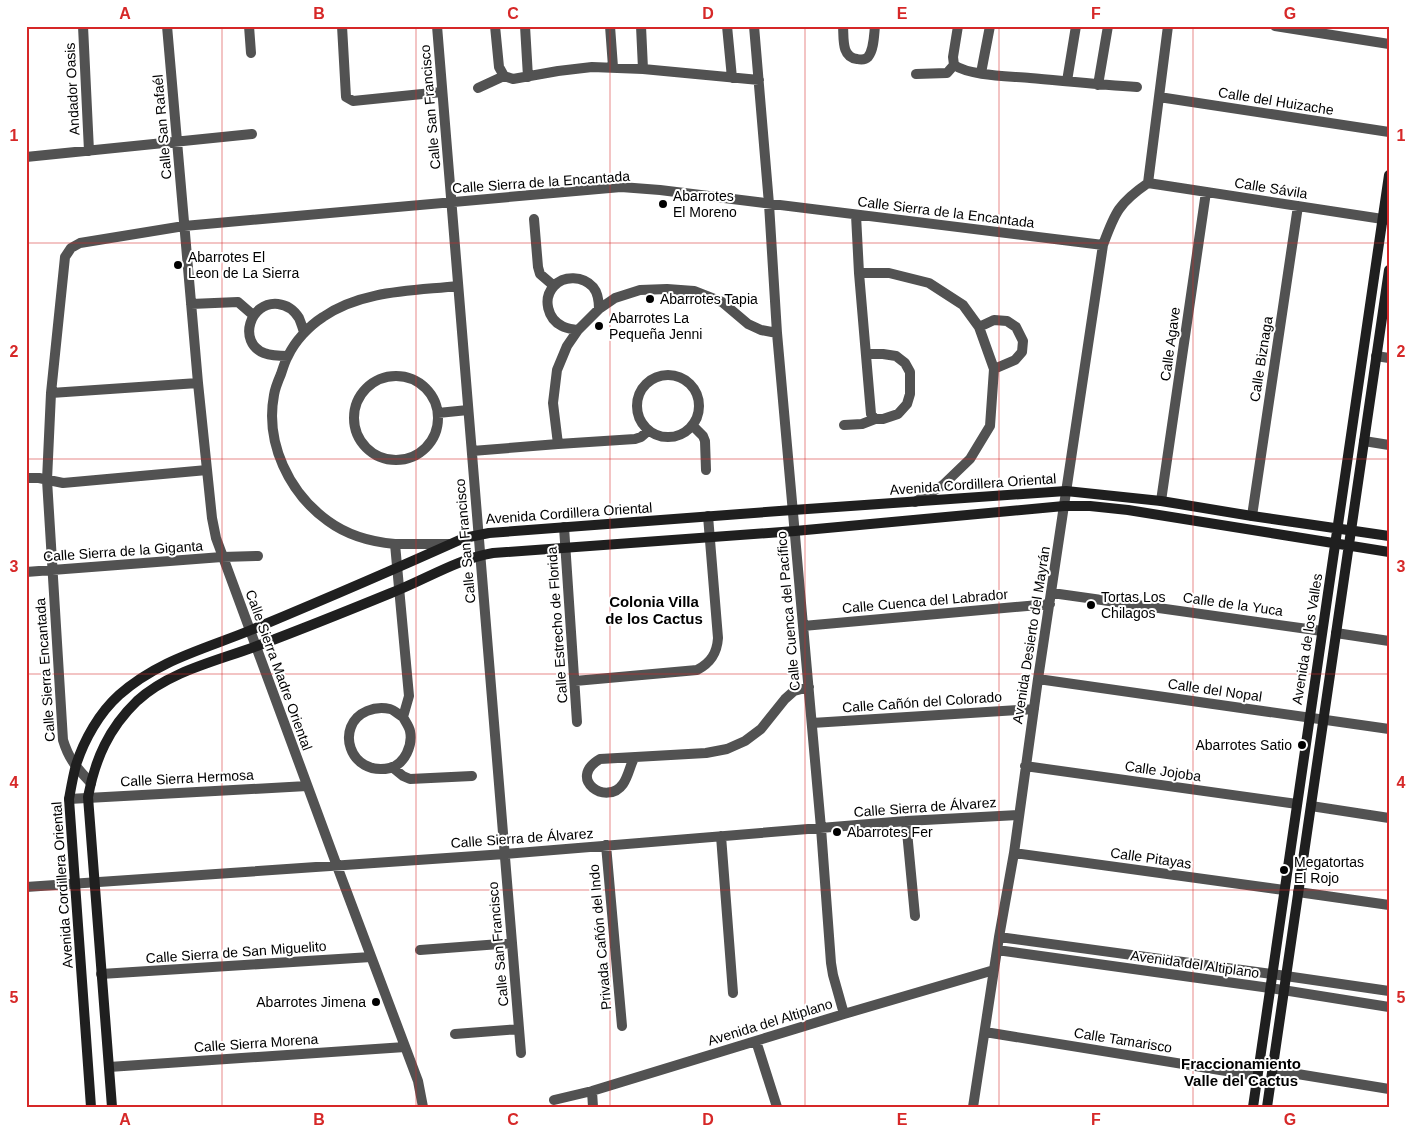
<svg xmlns="http://www.w3.org/2000/svg" width="1415" height="1133" font-family="Helvetica,sans-serif">
  <rect width="100%" height="100%" fill="#fff"/>
  <g fill="none" stroke-linecap="round" stroke-linejoin="round">
    <path stroke="#525252" stroke-width="10" d="M83,26L89,151
      M167,26L198,383L212,518L216,538L337,866L418,1081L423,1107
      M249,26L251,53
      M342,26L346,97L353,101L442,92
      M437,26L521,1053
      M495,26L499,67L504,76L513,79L558,71L592,67L643,69L759,80
      M525,26L528,77
      M610,26L613,67
      M641,26L643,69
      M727,26L732,78
      M754,26L769,204L777,333L821,828L831,963L833,975L844,1014
      M843,26C844,38 841,57 857,59C861,60 865,60 868,57C874,50 874,35 875,26
      M958,26L953,57L954,65C970,76 1010,76 1030,78C1065,81 1101,85 1137,87
      M1275,26L1389,44
      M981,73L990,26
      M916,74L947,73L954,65
      M1067,81L1076,26
      M1098,85L1108,26
      M478,88L504,76
      M1159,97L1389,132
      M26,157L252,134
      M1148,183L1389,220
      M1148,183L1168,26
      M856,215L859,273L871,414L875,419
      M534,219L538,267L540,274L554,286
      M859,273H889L929,283L963,305L979,327L994,369L990,426L970,459L943,485L915,502
      M191,304L238,302L253,315
      M979,327L994,320L1007,321L1016,327L1023,341L1022,352L1015,360L994,369
      M578,330C573,329 567,329 562,326C548,319 542,299 554,286C564,275 583,276 593,287C598,293 599,301 599,309
      M288,356C280,356 272,356 264,353C237,342 250,301 278,304C287,305 294,310 299,318C301,323 303,328 304,333
      M1376,356L1389,358
      M637 406a31 31 0 1 1 62 0a31 31 0 1 1-62 0Z
      M354 418a42 42 0 1 1 84 0a42 42 0 1 1-84 0Z
      M51,393L198,383
      M438,413L468,410
      M844,425L862,424L875,419H883L898,414L907,404L910,394V372L905,363L896,356L883,354H866
      M693,426L703,436L705,441L706,470
      M1364,441L1389,445
      M558,444L553,403L557,370L567,346L578,330L599,309L615,298L640,290L667,289L694,291L722,302L748,324L761,330L777,333
      M472,451L558,444L635,439L641,437L648,431
      M26,478H39L63,483L207,470
      M1161,501L1206,192
      M1252,516L1298,206
      M564,527L577,722
      M395,544H449
      M26,572L222,557L258,556
      M1052,593L1322,631
      M803,626L1050,604
      M1336,633L1389,641
      M1038,679L1389,729
      M575,681L697,670C711,663 717,653 718,638L708,516
      M403,717C399,715 394,710 390,709C382,707 374,708 367,711C334,725 349,777 390,768C405,764 413,745 410,731C409,726 405,721 403,717L409,696L395,544C372,542 347,535 328,521C289,493 265,443 274,395C275,388 278,381 281,374C283,368 285,361 288,356C295,341 309,326 323,317C362,290 413,291 458,286
      M812,723L1034,709
      M634,758C630,766 628,777 623,784C607,807 566,779 600,759L706,753L727,749L745,741L761,729L785,699L794,691L809,687
      M1025,766L1297,804
      M392,767L403,776L410,779L472,776
      M91,783C77,768 69,760 63,740L47,480L51,393L65,257L71,248L80,243L184,226L621,187L660,190L1103,245
      M69,799L307,786
      M1311,806L1389,818
      M906,821L915,916
      M721,836L733,993
      M606,845L622,1026
      M1014,853L1284,890
      M26,887L505,854L906,821L1019,815
      M1298,892L1389,905
      M999,937L1272,974L1389,991
      M420,950L512,943
      M997,950L1270,988L1389,1007
      M101,974L371,957
      M985,1032L1257,1076
      M455,1034L519,1029
      M756,1041L777,1107
      M109,1067L405,1047
      M1273,1070L1389,1089
      M592,1091L593,1107
      M554,1100L592,1091L844,1014L994,970
      M973,1107L999,937L1014,853L1038,679L1103,245C1115,212 1119,203 1148,183"/>
    <path stroke="#1f1f1f" stroke-width="10" d="M91,1107L69,799C71,788 73,776 76,765C84,740 99,713 119,695C158,660 205,649 251,630C323,600 393,570 464,538L489,533L793,510L1066,491L1161,501L1252,516L1389,536
      M112,1107L88,797C95,759 109,728 137,701C170,671 217,661 257,646C302,629 347,611 391,593C425,580 457,559 493,553L795,531L1064,506H1090L1128,510L1389,552
      M1253,1107L1389,175
      M1267,1107L1389,270"/>
  </g>
  <path fill="none" stroke="#d62828" stroke-width="1" stroke-opacity="0.55" d="M222,26V1107M416,26V1107M610,26V1107M805,26V1107M999,26V1107M1193,26V1107M26,243H1389M26,459H1389M26,674H1389M26,890H1389"/>
  <g fill="#000" stroke="#fff" stroke-width="2">
    <circle cx="663" cy="204" r="5"/>
    <circle cx="178" cy="265" r="5"/>
    <circle cx="650" cy="299" r="5"/>
    <circle cx="599" cy="326" r="5"/>
    <circle cx="1091" cy="605" r="5"/>
    <circle cx="1302" cy="745" r="5"/>
    <circle cx="837" cy="832" r="5"/>
    <circle cx="1284" cy="870" r="5"/>
    <circle cx="376" cy="1002" r="5"/>
  </g>
  <g text-anchor="middle" dominant-baseline="central" stroke-width="4" stroke-linejoin="round" paint-order="stroke">
    <g font-size="14" fill="#000" stroke="#fff">
      <text transform="translate(72 89) rotate(-93)">Andador Oasis</text>
      <text transform="translate(1276 101) rotate(9)">Calle del Huizache</text>
      <text transform="translate(430 107) rotate(-95)">Calle San Francisco</text>
      <text transform="translate(162 127) rotate(-95)">Calle San Rafaél</text>
      <text transform="translate(541 182) rotate(-4)">Calle Sierra de la Encantada</text>
      <text transform="translate(1271 188) rotate(9)">Calle Sávila</text>
      <text transform="translate(946 212) rotate(7)">Calle Sierra de la Encantada</text>
      <text transform="translate(1170 344) rotate(-82)">Calle Agave</text>
      <text transform="translate(1261 359) rotate(-81)">Calle Biznaga</text>
      <text transform="translate(973 484) rotate(-4)">Avenida Cordillera Oriental</text>
      <text transform="translate(569 513) rotate(-4)">Avenida Cordillera Oriental</text>
      <text transform="translate(465 541) rotate(-95)">Calle San Francisco</text>
      <text transform="translate(123 551) rotate(-4)">Calle Sierra de la Giganta</text>
      <text transform="translate(925 601) rotate(-5)">Calle Cuenca del Labrador</text>
      <text transform="translate(1233 604) rotate(8)">Calle de la Yuca</text>
      <text transform="translate(788 611) rotate(-95)">Calle Cuenca del Pacífico</text>
      <text transform="translate(557 625) rotate(-94)">Calle Estrecho de Florida</text>
      <text transform="translate(1031 635) rotate(-81)">Avenida Desierto del Mayrán</text>
      <text transform="translate(1307 639) rotate(-81)">Avenida de los Valles</text>
      <text transform="translate(45 670) rotate(-94)">Calle Sierra Encantada</text>
      <text transform="translate(279 670) rotate(70)">Calle Sierra Madre Oriental</text>
      <text transform="translate(1215 690) rotate(8)">Calle del Nopal</text>
      <text transform="translate(922 702) rotate(-4)">Calle Cañón del Colorado</text>
      <text transform="translate(1163 771) rotate(8)">Calle Jojoba</text>
      <text transform="translate(187 778) rotate(-3)">Calle Sierra Hermosa</text>
      <text transform="translate(925 807) rotate(-4)">Calle Sierra de Álvarez</text>
      <text transform="translate(522 838) rotate(-4)">Calle Sierra de Álvarez</text>
      <text transform="translate(1151 858) rotate(8)">Calle Pitayas</text>
      <text transform="translate(62 885) rotate(-94)">Avenida Cordillera Oriental</text>
      <text transform="translate(600 937) rotate(-95)">Privada Cañón del Indo</text>
      <text transform="translate(498 944) rotate(-95)">Calle San Francisco</text>
      <text transform="translate(236 952) rotate(-4)">Calle Sierra de San Miguelito</text>
      <text transform="translate(1195 964) rotate(8)">Avenida del Altiplano</text>
      <text transform="translate(770 1022) rotate(-17)">Avenida del Altiplano</text>
      <text transform="translate(1123 1040) rotate(9)">Calle Tamarisco</text>
      <text transform="translate(256 1043) rotate(-4)">Calle Sierra Morena</text>
    </g>
    <g font-size="14" fill="#000" stroke="#fff" text-anchor="start">
      <text x="673" y="196">Abarrotes<tspan x="673" dy="16">El Moreno</tspan></text>
      <text x="188" y="257">Abarrotes El<tspan x="188" dy="16">Leon de La Sierra</tspan></text>
      <text x="660" y="299">Abarrotes Tapia</text>
      <text x="609" y="318">Abarrotes La<tspan x="609" dy="16">Pequeña Jenni</tspan></text>
      <text x="1101" y="597">Tortas Los<tspan x="1101" dy="16">Chilagos</tspan></text>
      <text x="1292" y="745" text-anchor="end">Abarrotes Satio</text>
      <text x="847" y="832">Abarrotes Fer</text>
      <text x="1294" y="862">Megatortas<tspan x="1294" dy="16">El Rojo</tspan></text>
      <text x="366" y="1002" text-anchor="end">Abarrotes Jimena</text>
    </g>
    <g font-size="15" font-weight="bold" fill="#000" stroke="#fff">
      <text x="654" y="601">Colonia Villa<tspan x="654" dy="17">de los Cactus</tspan></text>
      <text x="1241" y="1063">Fraccionamiento<tspan x="1241" dy="17">Valle del Cactus</tspan></text>
    </g>
  </g>
  <rect width="1415" height="1133" fill="none" stroke="#ffffff" stroke-width="55"/>
  <rect x="28" y="28" width="1360" height="1078" fill="none" stroke="#d62828" stroke-width="2"/>
  <g font-size="16" text-anchor="middle" font-weight="bold" fill="#d62828">
    <text x="125" y="19">A</text>
    <text x="319" y="19">B</text>
    <text x="513" y="19">C</text>
    <text x="708" y="19">D</text>
    <text x="902" y="19">E</text>
    <text x="1096" y="19">F</text>
    <text x="1290" y="19">G</text>
    <text x="14" y="141">1</text>
    <text x="1401" y="141">1</text>
    <text x="14" y="357">2</text>
    <text x="1401" y="357">2</text>
    <text x="14" y="572">3</text>
    <text x="1401" y="572">3</text>
    <text x="14" y="788">4</text>
    <text x="1401" y="788">4</text>
    <text x="14" y="1003">5</text>
    <text x="1401" y="1003">5</text>
    <text x="125" y="1125">A</text>
    <text x="319" y="1125">B</text>
    <text x="513" y="1125">C</text>
    <text x="708" y="1125">D</text>
    <text x="902" y="1125">E</text>
    <text x="1096" y="1125">F</text>
    <text x="1290" y="1125">G</text>
  </g>
</svg>
